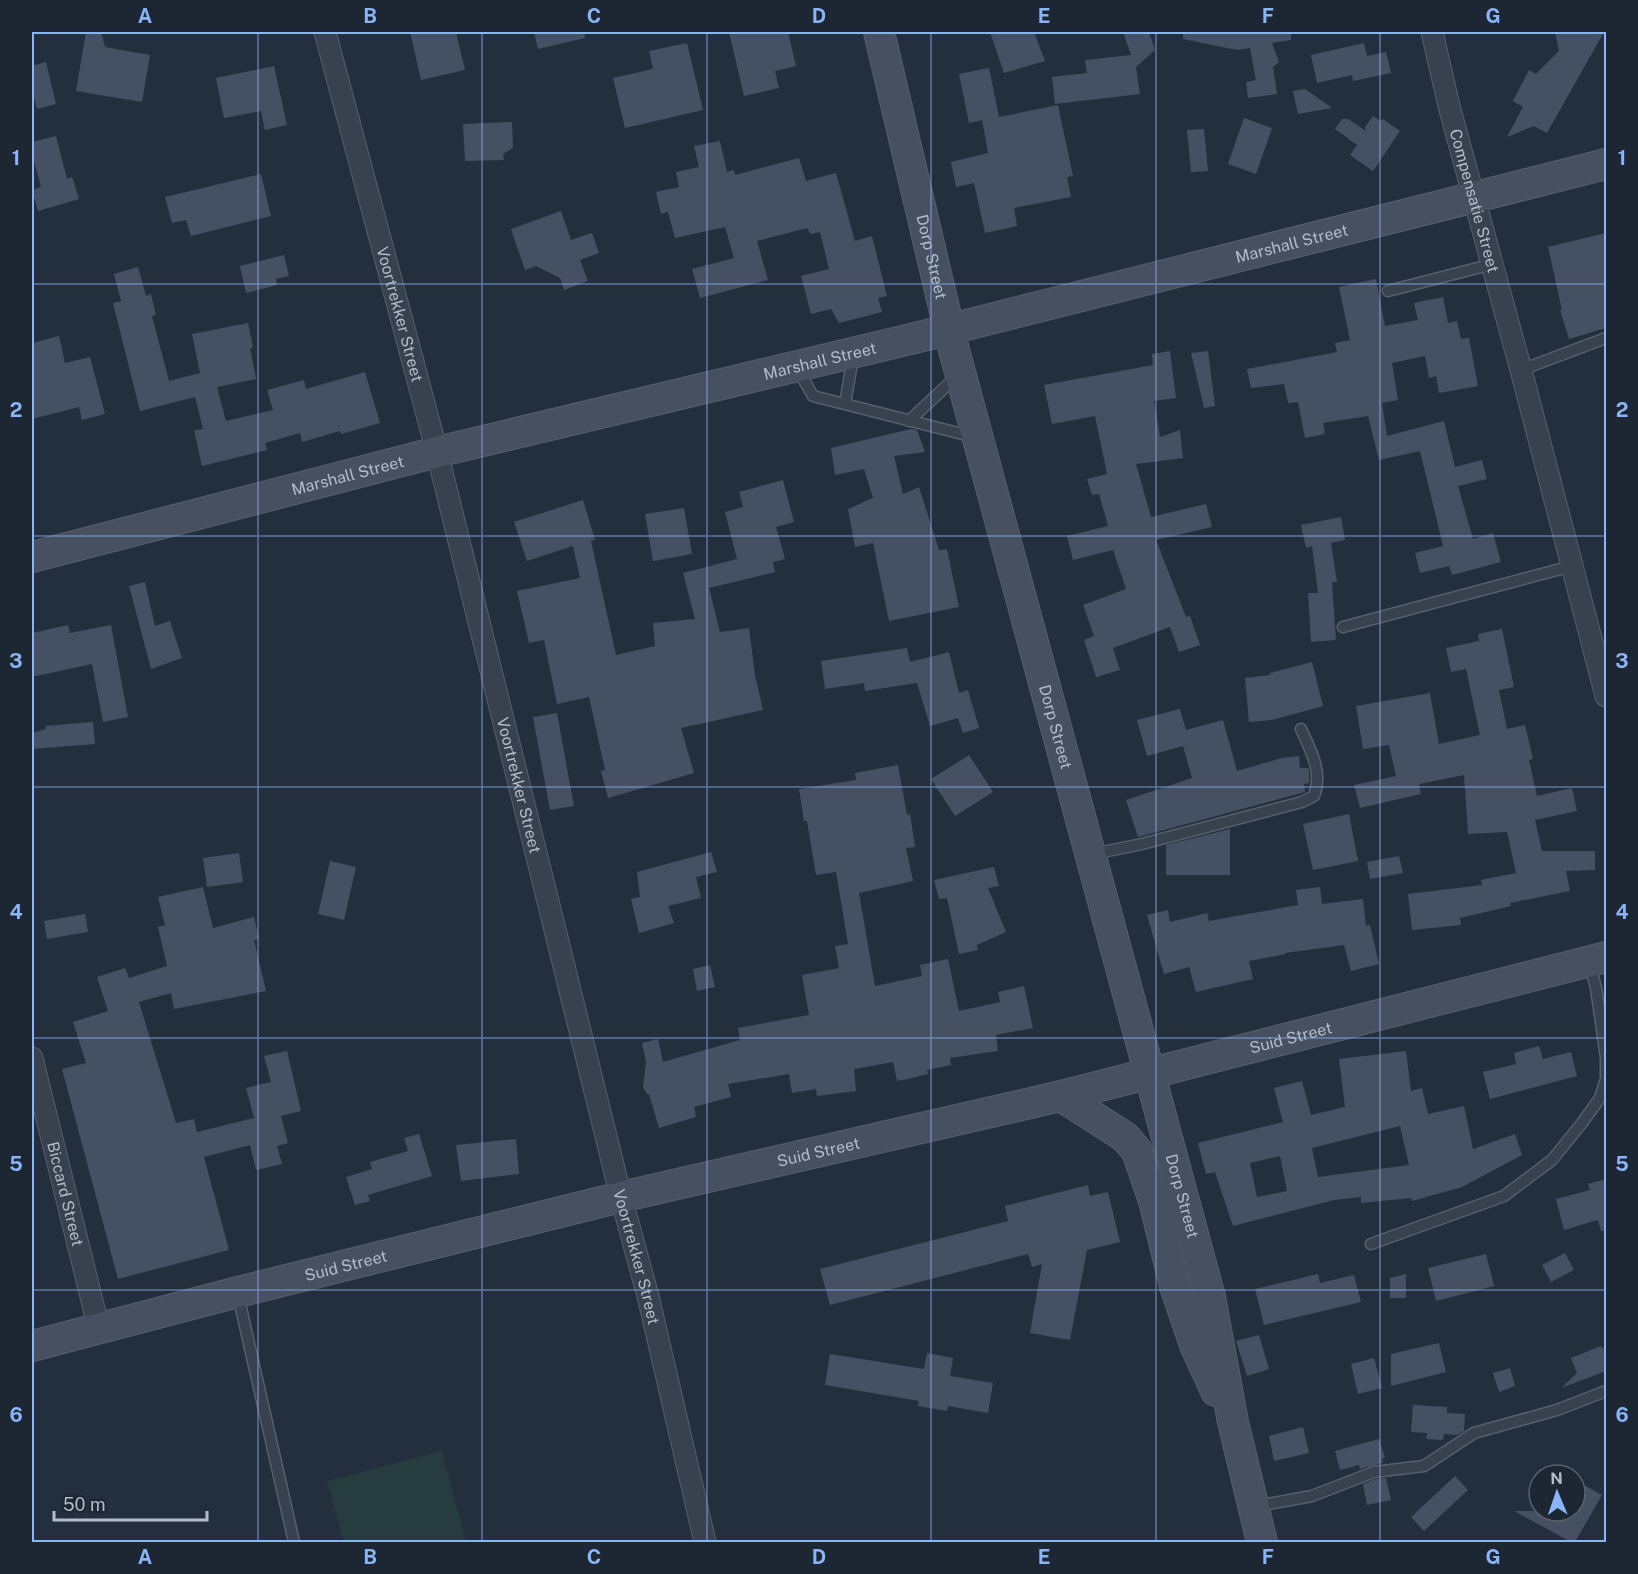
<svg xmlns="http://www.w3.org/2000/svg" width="1638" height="1574" font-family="'Public Sans',sans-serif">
  <rect width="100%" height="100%" fill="#242f3e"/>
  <path fill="#263c3f" d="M442,1451L466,1542H344L327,1481Z"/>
  <path fill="#455162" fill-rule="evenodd" d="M86,32H101L105,47L150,55L142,102L76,91Z
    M410,32H456L465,70L421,80Z
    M534,32H584L585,38L538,49Z
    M729,32H788L796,66L775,71L779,88L744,96Z
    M990,32H1034L1045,61L1004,73Z
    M1123,32H1149L1155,50L1136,67L1140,94L1055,104L1052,77L1087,73L1085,60L1131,55Z
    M1183,32H1291V40L1272,43L1279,62L1273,67L1277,94L1248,98L1246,82L1256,80L1250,48L1237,50L1183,39Z
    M1555,32H1604L1547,133L1534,126L1507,137L1523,107L1513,101L1529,70L1536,74L1559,51Z
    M687,43L703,110L625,128L613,78L653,69L649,51Z
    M1364,43L1367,56L1386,52L1391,73L1353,81L1352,75L1317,83L1311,55Z
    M46,62L56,104L37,109L32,90V66Z
    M274,66L287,125L265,130L261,111L224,118L216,78Z
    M989,68L999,117L1058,105L1073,176L1067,177L1071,197L1014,208L1017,226L985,233L974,183L956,187L951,162L988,153L982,120L969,123L959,74Z
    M1305,89L1332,108L1298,114L1293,91Z
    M1373,116L1381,121L1383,119L1400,131L1373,171L1350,155L1357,145L1335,129L1342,119H1348L1366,131L1365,127Z
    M1244,118L1272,128L1256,174L1228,164Z
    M512,122L513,148L503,154L504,160L465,161L463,124Z
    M1204,129L1208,171L1191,172L1187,130Z
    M56,136L67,179L72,177L79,199L38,211L32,190L41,187L32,153V142Z
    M720,141L727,172L734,170L735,175L799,158L806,181L836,173L855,241L872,236L887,296L878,298L882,312L839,323L831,309L811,314L801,276L829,269L820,232L811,234L807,228L757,241L768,280L700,298L692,269L734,258L725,227L675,238L668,212L661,214L656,192L679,187L676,172L699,167L694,146Z
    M261,174L271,216L191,236L186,220L172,223L165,197Z
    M561,211L571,240L592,233L599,253L580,260L588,281L564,290L560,278L536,266L525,270L511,229Z
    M1606,233V328L1569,339L1560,310H1562L1548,247Z
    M284,255L289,276L276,279L277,285L246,293L240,266Z
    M138,267L146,296L151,294L156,315L152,316L169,381L200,373L192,334L248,323L253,347L250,348L256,379L217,387L226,421L273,410L267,390L304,380L306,389L365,372L380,423L341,434L340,431L302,442L300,433L265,443L267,450L202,466L194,430L203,429L195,397L140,411L113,303L121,301L114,274Z
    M1376,279L1385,326L1418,320L1414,303L1443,297L1448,323L1457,321L1461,339L1469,338L1478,386L1439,393L1436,376L1429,378L1425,356L1392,363L1398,400L1382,403L1387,436L1444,421L1455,467L1482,460L1487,479L1458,486L1473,539L1493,533L1501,562L1452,575L1449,566L1420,573L1415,553L1443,546L1420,451L1379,460L1368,416L1323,423L1325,434L1305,438L1298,402L1288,403L1284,384L1251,388L1247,369L1337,352L1335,343L1350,340L1339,287Z
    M59,336L65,363L90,357L105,414L82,420L79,407L32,419V343Z
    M1170,351L1176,398L1154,401L1160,437L1180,430L1183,458L1136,464L1151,517L1206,504L1212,527L1156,540L1186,617L1190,616L1200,645L1179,652L1170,627L1113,648L1120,670L1096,677L1084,640L1094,636L1083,605L1126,589L1113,550L1073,560L1067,536L1108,526L1099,494L1092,495L1087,479L1107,474L1095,416L1052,424L1044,385L1153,365L1152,354Z
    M1208,351L1215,406L1204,408L1191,353Z
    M911,429L917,430L925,452L894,456L903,494L919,487L939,550L947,549L959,607L889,621L873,543L855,547L848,509L873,498L864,469L835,475L831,448Z
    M783,480L794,522L776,527L785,559L773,562L775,572L709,588L720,632L749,628L755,675L763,710L681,728L694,773L608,798L601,771L605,770L589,697L557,704L544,640L529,643L517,591L580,578L573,546L527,561L514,522L583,500L595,540L591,541L616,655L655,646L653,623L695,619L683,573L737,559L725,512L743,507L739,492Z
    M684,508L692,554L653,561L645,514Z
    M1341,517L1345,540L1331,543L1337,582H1332L1336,640L1311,642L1308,593H1318L1312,546L1306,548L1301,525Z
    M145,582L155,626L170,621L182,658L151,669L129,586Z
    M68,625L70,633L111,625L128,717L103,722L92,664L32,677V633Z
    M1502,629L1514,687L1499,690L1507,729L1525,725L1533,759L1529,760L1537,796L1572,788L1577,811L1535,820L1542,851H1595V870L1566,871L1570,891L1510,903L1511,906L1460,918L1461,925L1412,930L1408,894L1482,885L1481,880L1516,873L1507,832L1468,834L1464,775L1419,784L1421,794L1360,808L1354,785L1396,776L1389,745L1363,749L1356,706L1430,693L1439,744L1480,735L1466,669L1451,672L1446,648L1479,641L1478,634Z
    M907,648L910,662L949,652L959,693L968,690L979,728L963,733L958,718L930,726L917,683L865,691L864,683L825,689L821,661Z
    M1312,662L1323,706L1272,720L1249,722L1245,678L1270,675V673Z
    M1180,709L1186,730L1223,720L1237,771L1282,758L1299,756L1300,768H1308L1309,771V783L1304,784L1305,792L1138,837L1126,800L1192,778L1183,746L1147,756L1137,720Z
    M557,713L574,806L550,810L533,717Z
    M93,722L95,744L32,749V733L46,729V726Z
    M969,755L993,792L955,816L931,779Z
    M898,765L907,815L910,814L915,847L906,848L913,881L859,893L875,986L922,976L920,965L948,959L959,1011L1000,1002L998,992L1024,986L1033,1028L996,1035L998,1051L950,1058L951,1065L927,1070L928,1074L908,1079L897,1081L893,1062L854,1069L856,1091L817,1096L816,1089L792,1093L789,1074L728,1084L731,1097L694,1107L696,1117L659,1128L649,1094H647L643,1087L646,1062L642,1043L658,1039L663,1062L740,1040L738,1028L809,1015L802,975L839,968L835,946L848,944L836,872L816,875L807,821H804L799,789L856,780L855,773Z
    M1349,814L1358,861L1313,870L1303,824Z
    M1230,829V875H1166V845Z
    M711,852L717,872L696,877L701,898L668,906L674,923L639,933L631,899L640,897L637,872Z
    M239,853L243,882L207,887L203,858Z
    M1399,856L1403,873L1370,879L1367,862Z
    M330,861L356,867L344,920L318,914Z
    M994,867L999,886L988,888L1006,932L977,945L978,950L959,954L947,898L939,899L934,880Z
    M203,887L213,928L254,917L259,939L254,940L266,991L174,1009L171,993L139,1002L176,1123L194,1119L197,1132L254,1118L246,1088L271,1082L264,1056L287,1051L301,1111L281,1116L288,1143L277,1146L282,1164L256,1170L250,1145L204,1157L229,1250L118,1279L62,1069L86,1063L73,1022L108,1011L97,977L125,968L129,978L167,966L158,927L165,925L158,897Z
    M1320,887L1322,904L1363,899L1366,926L1370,925L1379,964L1351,971L1344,945L1285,953L1286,954L1249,961L1253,979L1196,992L1189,967L1164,974L1147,915L1168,910L1170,922L1207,913L1209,921L1298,905L1296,890Z
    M85,914L88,932L47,939L44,921Z
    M710,965L715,987L697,991L693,969Z
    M1539,1046L1543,1059L1571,1052L1577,1076L1490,1099L1483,1072L1516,1064L1514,1053Z
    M1406,1051L1411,1091L1422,1088L1428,1114L1464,1106L1473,1149L1515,1134L1522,1155L1462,1187L1412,1201L1411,1198L1361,1203V1197L1334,1200L1233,1226L1215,1172L1206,1174L1198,1143L1283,1122L1274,1088L1302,1081L1311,1115L1345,1107L1339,1059ZM1400,1126L1409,1165L1318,1177L1312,1148ZM1280,1156L1287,1191L1257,1197L1250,1163Z
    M419,1134L432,1176L368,1195L370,1201L355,1205L346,1177L372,1169L370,1162L408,1151L404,1138Z
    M516,1139L519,1174L461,1181L456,1145Z
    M1606,1179V1231H1601L1598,1220L1564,1230L1556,1199L1590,1190L1588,1184Z
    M1088,1185L1090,1196L1108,1192L1120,1242L1087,1250L1070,1340L1030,1333L1042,1264L1032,1267L1028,1254L830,1305L820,1269L1008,1221L1005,1206Z
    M1565,1253L1574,1270L1551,1282L1542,1265Z
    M1486,1254L1494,1286L1436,1301L1428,1268Z
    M1318,1274L1320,1283L1354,1275L1361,1302L1264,1325L1255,1289Z
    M1406,1274V1298H1390V1278Z
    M1259,1335L1269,1369L1247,1376L1236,1341Z
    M1439,1343L1446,1372L1391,1386V1354Z
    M1606,1345V1371L1561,1388L1577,1373L1571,1358L1601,1346L1602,1349Z
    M927,1353L953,1358L950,1376L993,1383L988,1413L948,1406L947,1411L918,1406L919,1401L825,1385L830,1354L924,1369Z
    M1374,1358L1382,1388L1358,1394L1351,1364Z
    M1510,1368L1515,1386L1499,1392L1493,1373Z
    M1413,1405L1447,1407V1413L1465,1414L1464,1431L1457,1435L1444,1434L1443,1440L1426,1439L1427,1433L1411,1432Z
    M1303,1427L1309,1453L1274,1461L1269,1436Z
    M1379,1439L1385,1458L1382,1459L1383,1463L1360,1469L1359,1465L1340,1470L1335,1451Z
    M1455,1476L1468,1490L1424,1531L1411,1517Z
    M1386,1478L1391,1500L1367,1505L1363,1484L1376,1479Z
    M1575,1480L1602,1495L1575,1542H1571L1514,1511H1575Z"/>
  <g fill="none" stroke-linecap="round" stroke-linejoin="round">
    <g stroke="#565f6c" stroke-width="13">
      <path id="lane" d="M1388,291L1493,264
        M798,370L813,396L974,437
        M1521,370L1606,338
        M845,404L853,357
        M909,421L957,376
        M1343,627L1572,566
        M1093,854L1142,844L1302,802L1314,796C1323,772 1311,751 1301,729
        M1371,1244L1504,1196L1552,1160L1582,1123L1600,1098L1606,1079V1058L1602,1029L1596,988L1589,962
        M238,1295L294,1542
        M1257,1506L1312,1496L1374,1472L1424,1466L1474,1433L1557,1410L1606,1391"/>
    </g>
    <g stroke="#565f6c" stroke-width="23">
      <g id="street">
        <path id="s1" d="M325,32L437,452L621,1197L648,1296L705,1542"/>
        <path id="s2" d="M1432,32L1449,106L1521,370L1606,696"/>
        <path id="s3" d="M32,1058L99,1329"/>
      </g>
    </g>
    <g stroke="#565f6c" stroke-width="32">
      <g id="secondary">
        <path id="s4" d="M879,32L954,350L1210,1297L1233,1422L1262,1542"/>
        <path id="s5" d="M32,557L437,452L915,338L1606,164"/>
        <path d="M1061,1096L1125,1137L1137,1151L1154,1201L1175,1286L1195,1345L1216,1391"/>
        <path id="s6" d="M32,1346L238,1292L621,1197L1061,1096L1606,957"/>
      </g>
    </g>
    <use href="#lane" stroke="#38414e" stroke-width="10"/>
    <use href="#street" stroke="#38414e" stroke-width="21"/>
    <use href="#secondary" stroke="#465061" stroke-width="30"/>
  </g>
  <path fill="none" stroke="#8ab4f8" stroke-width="1.5" stroke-opacity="0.55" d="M258,32V1542M482,32V1542M707,32V1542M931,32V1542M1156,32V1542M1380,32V1542M32,284H1606M32,536H1606M32,787H1606M32,1038H1606M32,1290H1606"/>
  <g text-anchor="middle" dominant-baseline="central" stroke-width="6" stroke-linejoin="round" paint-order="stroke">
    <g font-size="16" fill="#b4bcc9" stroke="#1d2633">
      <text stroke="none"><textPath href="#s2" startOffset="174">Compensatie Street</textPath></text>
      <text stroke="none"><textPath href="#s5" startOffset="1298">Marshall Street</textPath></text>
      <text stroke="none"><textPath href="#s4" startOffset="231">Dorp Street</textPath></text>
      <text stroke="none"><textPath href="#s1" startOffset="292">Voortrekker Street</textPath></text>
      <text stroke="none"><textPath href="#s5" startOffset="812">Marshall Street</textPath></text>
      <text stroke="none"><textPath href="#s5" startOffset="326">Marshall Street</textPath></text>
      <text stroke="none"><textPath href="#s4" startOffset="717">Dorp Street</textPath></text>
      <text stroke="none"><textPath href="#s1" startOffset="778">Voortrekker Street</textPath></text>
      <text stroke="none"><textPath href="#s6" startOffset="1296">Suid Street</textPath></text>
      <text stroke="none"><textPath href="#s6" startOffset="810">Suid Street</textPath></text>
      <text stroke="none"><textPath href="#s3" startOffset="140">Biccard Street</textPath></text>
      <text stroke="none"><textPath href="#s4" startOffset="1203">Dorp Street</textPath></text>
      <text stroke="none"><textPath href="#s1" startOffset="1264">Voortrekker Street</textPath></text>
      <text stroke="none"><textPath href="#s6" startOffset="324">Suid Street</textPath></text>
    </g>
  </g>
  <rect width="1638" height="1574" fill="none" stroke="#1d2633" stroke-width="66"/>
  <g transform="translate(1557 1493) rotate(358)"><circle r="28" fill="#1d2633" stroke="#59626f" stroke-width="1.5"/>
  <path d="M0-4.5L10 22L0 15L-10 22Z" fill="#8ab4f8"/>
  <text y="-9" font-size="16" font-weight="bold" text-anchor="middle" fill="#b4bcc9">N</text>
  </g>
  <path d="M54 1511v9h153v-9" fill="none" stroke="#b4bcc9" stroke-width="3"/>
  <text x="63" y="1511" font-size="18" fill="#b4bcc9" stroke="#1d2633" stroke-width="4.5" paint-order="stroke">50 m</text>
  <rect x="33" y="33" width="1572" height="1508" fill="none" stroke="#8ab4f8" stroke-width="2"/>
  <g font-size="20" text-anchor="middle" font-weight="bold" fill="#8ab4f8">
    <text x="145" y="23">A</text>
    <text x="370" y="23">B</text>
    <text x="594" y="23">C</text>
    <text x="819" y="23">D</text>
    <text x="1044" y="23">E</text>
    <text x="1268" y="23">F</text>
    <text x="1493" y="23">G</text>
    <text x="16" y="165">1</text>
    <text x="1622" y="165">1</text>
    <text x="16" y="417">2</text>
    <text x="1622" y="417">2</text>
    <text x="16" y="668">3</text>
    <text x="1622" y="668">3</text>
    <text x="16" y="919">4</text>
    <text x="1622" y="919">4</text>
    <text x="16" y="1171">5</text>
    <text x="1622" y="1171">5</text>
    <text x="16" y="1422">6</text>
    <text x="1622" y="1422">6</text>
    <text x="145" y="1564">A</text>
    <text x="370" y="1564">B</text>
    <text x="594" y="1564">C</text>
    <text x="819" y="1564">D</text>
    <text x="1044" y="1564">E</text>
    <text x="1268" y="1564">F</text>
    <text x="1493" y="1564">G</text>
  </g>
</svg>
